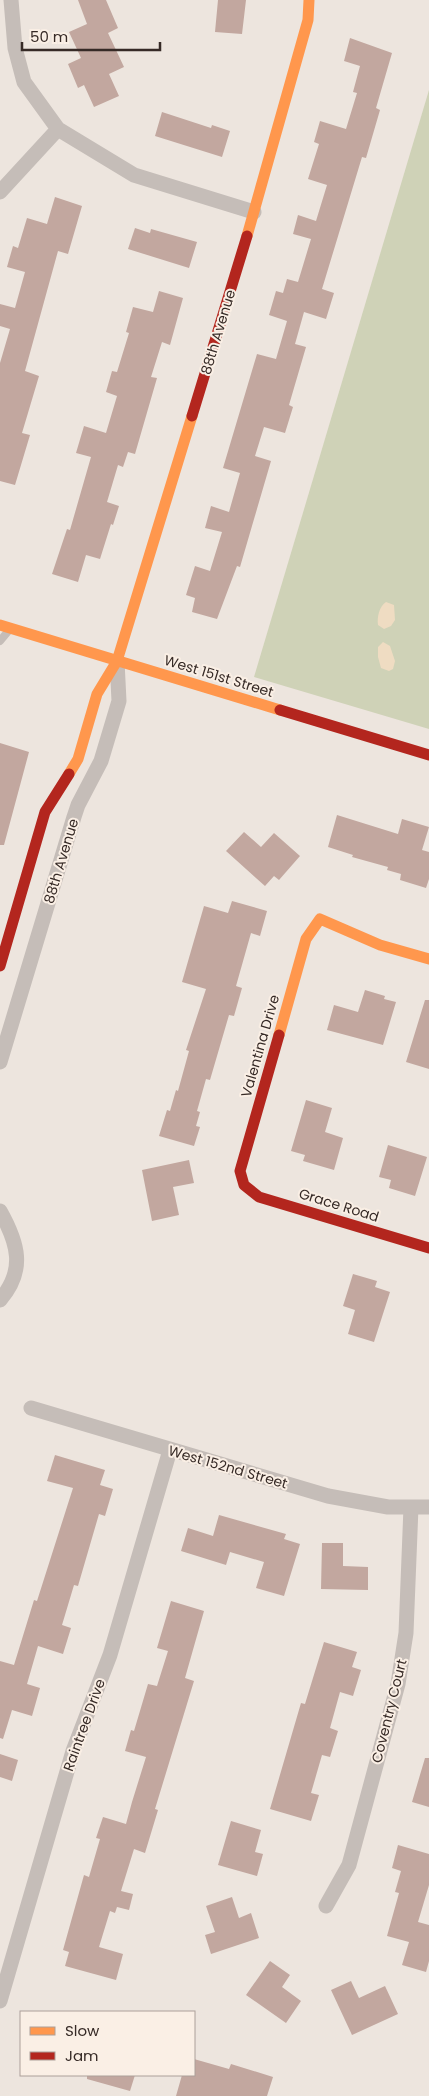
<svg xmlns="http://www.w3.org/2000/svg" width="429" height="2096" font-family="Poppins,sans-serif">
  <rect width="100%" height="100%" fill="#ede5de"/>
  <path fill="#cfd2b7" d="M429,90V729L254,677Z"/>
  <path fill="#efdcc2" d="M386,602L394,605L395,620L391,626L384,629L378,625C377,617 379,607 386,602Z
    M383,642L390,646L395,661L393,669L389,671L381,668L378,657V647Z"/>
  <path fill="#c2a79f" d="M78,0H106L118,28L108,33L124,67L109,74L119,96L94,107L84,85L78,88L68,64L81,58L69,32L87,24Z
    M218,0H246L242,34L215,32Z
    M350,38L392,53L376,108L380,110L366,158L362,157L322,289L334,293L326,319L304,312L295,344L306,347L289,405L293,407L285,433L264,427L255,456L271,461L240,567L237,566L217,619L192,612L195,598L186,595L195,566L210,571L222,532L205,528L211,506L229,512L240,473L223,468L257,354L276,359L287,321L269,315L276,291L283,293L287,279L298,282L311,239L293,234L298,215L316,221L327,185L308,179L319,144L314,142L320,121L346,129L357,93L353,92L360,66L344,61Z
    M162,112L211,128L212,125L230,131L222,157L155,136Z
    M55,197L82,206L68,254L58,251L25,371L39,376L22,433L30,435L15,485L0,481V363L10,329L0,326V304L15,308L25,272L7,267L13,246L18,248L27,218L47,224Z
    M135,228L150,233L151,229L197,242L189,268L128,249Z
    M159,291L183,298L170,345L162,342L151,377L157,378L135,454L128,452L123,467L118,465L107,502L119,506L113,525L111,524L100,559L86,555L78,582L52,574L67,529L70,530L91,457L76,453L84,426L106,433L117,396L106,392L112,371L117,372L129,333L126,332L133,307L153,312Z
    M0,743L29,752L4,845H0Z
    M337,815L398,834L402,819L429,827L422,850L429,852V879L426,888L400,880L401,874L387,870L388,867L352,857L353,855L328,847Z
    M244,832L261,847L274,833L300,856L279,880L274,876L265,886L226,851Z
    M232,901L267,911L260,936L251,933L236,986L242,988L234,1016L229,1015L210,1080L206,1079L197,1111L200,1112L196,1126L200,1127L194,1146L159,1136L167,1110L170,1111L176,1090L178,1091L189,1051L186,1050L206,989L182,982L204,906L228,913Z
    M365,990L385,996L384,999L396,1002L383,1045L327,1030L334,1005L358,1012Z
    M425,1000H429V1069L406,1062Z
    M306,1100L332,1108L325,1132L343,1138L334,1170L303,1161L305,1155L291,1151Z
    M388,1145L427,1157L415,1196L389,1188L391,1180L379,1177Z
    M189,1160L194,1183L173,1187L179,1215L152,1221L142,1170Z
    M353,1274L377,1281L375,1287L390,1292L374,1342L348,1334L355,1310L343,1306Z
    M55,1455L105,1470L100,1485L113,1489L105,1516L99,1514L78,1586L74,1585L62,1625L71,1628L63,1654L38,1646L27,1684L40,1688L32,1716L12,1710L3,1739L0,1738V1661L14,1665L34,1600L37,1601L73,1488L47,1481Z
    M219,1515L286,1534L284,1539L300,1544L284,1596L256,1588L264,1562L230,1552L226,1565L181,1551L188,1528L213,1536Z
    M322,1543H343V1566L368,1567V1590L321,1589Z
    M171,1601L204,1611L185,1678L194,1681L155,1809L158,1810L145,1853L134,1849L121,1891L133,1894L129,1910L117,1907L115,1913L110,1911L99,1947L123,1954L116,1980L65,1966L69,1952L63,1950L84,1875L89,1877L100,1839L96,1838L103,1817L126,1824L132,1802L146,1757L125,1751L131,1730L134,1731L148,1684L157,1686L168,1651L157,1648Z
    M324,1642L357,1652L352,1667L361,1670L353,1696L340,1692L330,1728L338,1731L330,1757L322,1755L311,1793L319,1795L311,1821L270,1809L301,1703L305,1704Z
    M0,1754L18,1760L12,1781L0,1777Z
    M425,1758H429V1807L412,1802Z
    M231,1821L261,1830L255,1852L263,1854L257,1876L218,1865Z
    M398,1845L429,1854V1885L418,1922L429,1925V1961L426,1972L402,1965L409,1942L387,1936L399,1893L395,1892L401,1871L392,1868Z
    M232,1897L239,1918L251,1913L259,1938L211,1954L205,1935L215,1932L206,1906Z
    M270,1961L290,1975L282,1987L301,2001L286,2023L246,1995Z
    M351,1981L359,1998L385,1986L398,2014L352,2035L331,1990Z
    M194,2059L229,2069L231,2064L273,2077L267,2096H176L182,2075H194Z
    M87,2075H135L130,2091L87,2079Z"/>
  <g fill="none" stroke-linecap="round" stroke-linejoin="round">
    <path stroke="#c5bdb8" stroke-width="8" d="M0,641L10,629"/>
    <path stroke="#c5bdb8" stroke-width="15" d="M11,0L15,48L24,82L58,129L134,175L254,212
      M0,192L58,129
      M0,1062L74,817L78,805L101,761L119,701L117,661
      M0,1211C18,1243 26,1270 0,1300
      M31,1408L328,1496L388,1507H429
      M326,1906L349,1865L398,1684L406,1633L411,1507
      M0,2001L73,1751L110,1655L170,1450"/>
    <path stroke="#ff974d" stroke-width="11" d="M247,236L308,20L309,0
      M0,625L280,710
      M69,774L78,759L97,694L117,661L192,416
      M279,1035L306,939L320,919L380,945L429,959"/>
    <path stroke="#b3261e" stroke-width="11" d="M192,416L247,236
      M280,710L429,755
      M0,966L45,812L69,774
      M279,1035L240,1171L244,1185L259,1197L429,1248"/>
  </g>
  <g text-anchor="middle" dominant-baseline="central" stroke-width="4" stroke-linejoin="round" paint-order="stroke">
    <g font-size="14" fill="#362a26" stroke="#faefe5">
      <text transform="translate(218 332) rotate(-73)">88th Avenue</text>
      <text transform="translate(219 676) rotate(17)">West 151st Street</text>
      <text transform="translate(61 861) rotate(-73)">88th Avenue</text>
      <text transform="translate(260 1046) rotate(-74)">Valentina Drive</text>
      <text transform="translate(339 1205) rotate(17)">Grace Road</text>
      <text transform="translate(228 1467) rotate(16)">West 152nd Street</text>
      <text transform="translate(389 1711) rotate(-76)">Coventry Court</text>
      <text transform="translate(84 1725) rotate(-70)">Raintree Drive</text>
    </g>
  </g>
  <rect x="20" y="2011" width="175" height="65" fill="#faefe5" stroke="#aca099"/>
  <rect x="30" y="2027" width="25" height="8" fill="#ff974d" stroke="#aca099"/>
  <text x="65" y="2036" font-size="15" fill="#362a26">Slow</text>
  <rect x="30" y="2052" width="25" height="8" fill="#b3261e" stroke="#aca099"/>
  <text x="65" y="2061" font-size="15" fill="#362a26">Jam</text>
  <path d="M22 42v8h138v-8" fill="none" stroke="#362a26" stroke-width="2.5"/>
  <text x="30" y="42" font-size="15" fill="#362a26" stroke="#faefe5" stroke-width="4" paint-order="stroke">50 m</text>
</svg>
